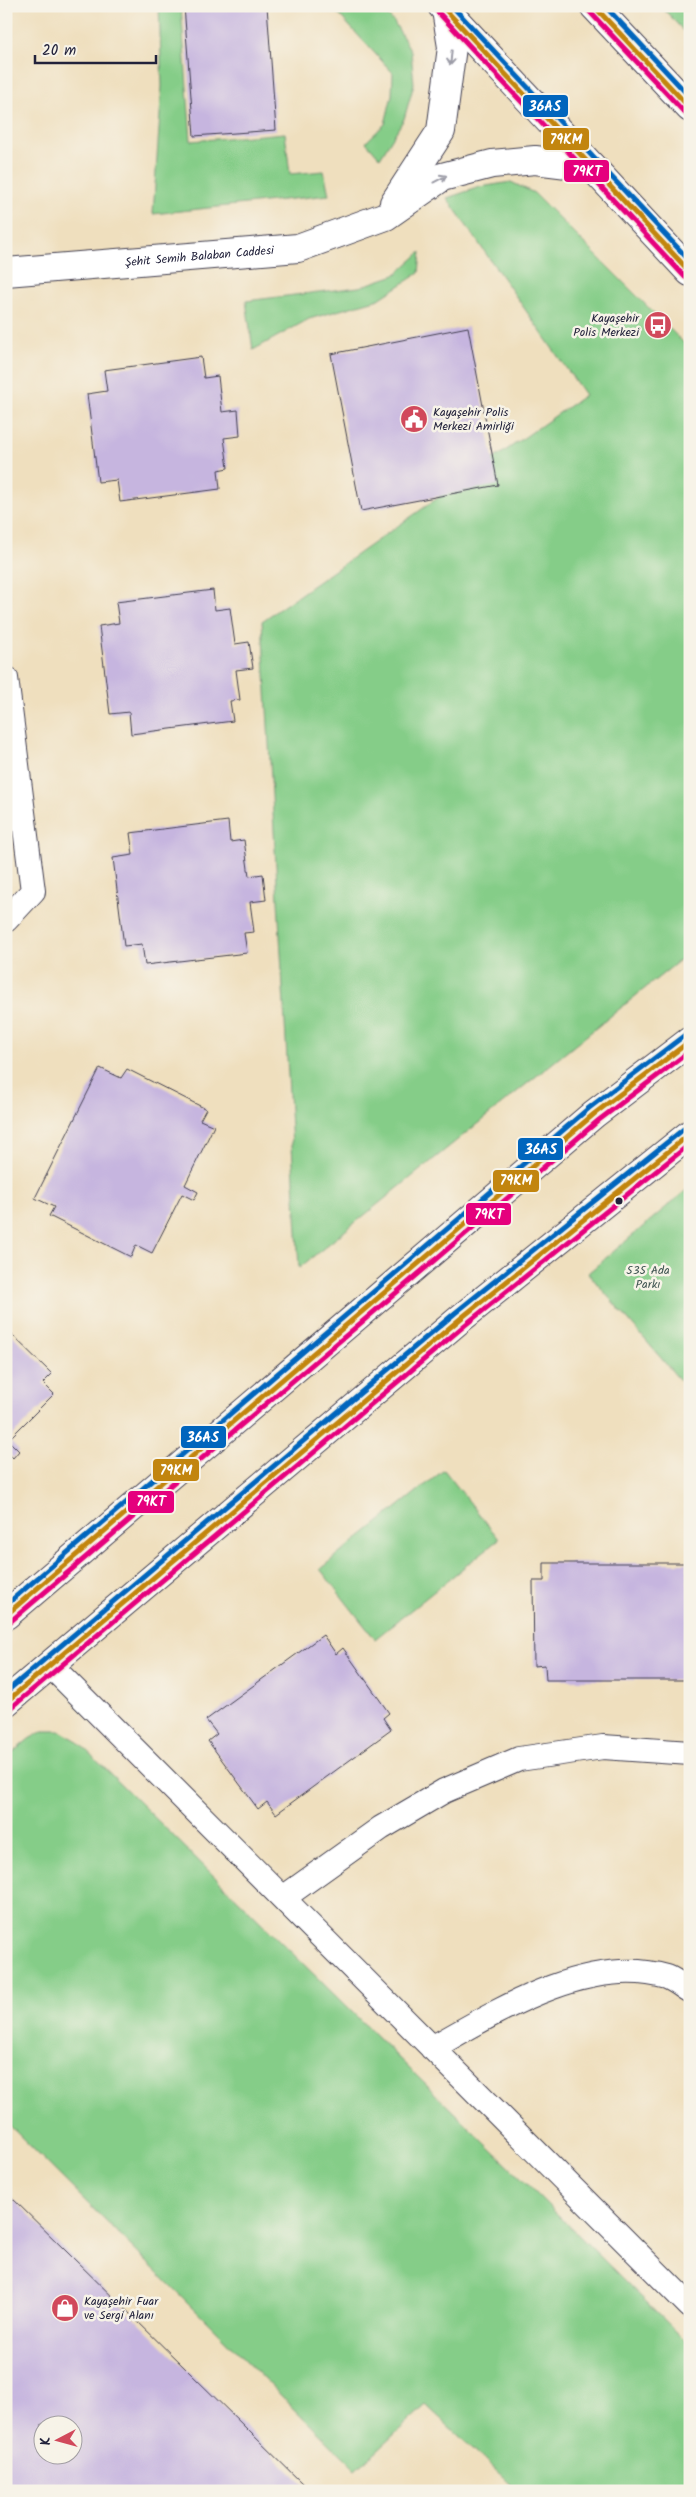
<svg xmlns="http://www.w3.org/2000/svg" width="696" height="2497" font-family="Kalam,sans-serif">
  <rect width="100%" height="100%" fill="#f7f3e8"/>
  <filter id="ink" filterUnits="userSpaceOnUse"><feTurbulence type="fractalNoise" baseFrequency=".02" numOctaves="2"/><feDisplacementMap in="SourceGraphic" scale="10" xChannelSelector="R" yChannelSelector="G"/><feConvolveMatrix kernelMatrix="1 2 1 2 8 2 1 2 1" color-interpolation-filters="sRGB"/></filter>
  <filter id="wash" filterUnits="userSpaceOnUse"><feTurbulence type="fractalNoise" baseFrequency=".0096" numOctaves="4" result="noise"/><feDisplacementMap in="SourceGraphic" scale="20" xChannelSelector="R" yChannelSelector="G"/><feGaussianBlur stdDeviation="1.12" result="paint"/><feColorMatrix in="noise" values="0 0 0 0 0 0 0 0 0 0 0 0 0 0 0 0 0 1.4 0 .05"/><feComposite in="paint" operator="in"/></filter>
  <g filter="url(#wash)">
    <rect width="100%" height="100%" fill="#efdfbe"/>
    <path fill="#85cd88" stroke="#547862" d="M159,6H181L191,141L285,133L290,174L324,171L329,195L153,214L162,86Z
      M331,6H379L394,22L411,51L414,84L404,119L380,158L366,142L385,124L392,95L393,73Z
      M661,6H690V38Z
      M511,182L534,193L690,349V952L299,1268L262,621L585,395L447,198L480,187Z
      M421,252L419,273L379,299L309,319L253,350L246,301L359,287L395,275Z
      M690,1187V1392L588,1273Z
      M444,1470L499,1539L375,1639L320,1569Z
      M43,1731H60L76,1740L690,2345V2491H518L426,2405L356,2470L6,2122V1758L29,1739Z"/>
    <g id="blocks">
      <path fill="#c6b5df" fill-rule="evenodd" d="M184,6H267L276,130L194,136Z
        M468,327L498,485L361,511L331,354Z
        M201,357L204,378L218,376L222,412L238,410L240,436L224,438L228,468L218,470L220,489L120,502L117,480L98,482L87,394L107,391L104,370Z
        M213,590L215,610L230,608L235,644L249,642L253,668L236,670L240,700L230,701L233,721L131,734L129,712L110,714L99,626L119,623L116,602Z
        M228,821L230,842L244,840L249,876L263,874L266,900L250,902L254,932L244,933L247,953L145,965L142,944L124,946L113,858L133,855L130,833Z
        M100,1068L121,1078L127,1069L206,1109L200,1120L214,1126L185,1185L198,1192L194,1200L182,1194L152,1253L136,1245L131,1257L49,1216L54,1207L35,1198Z
        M6,1329L52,1374L43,1383L54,1394L8,1440L19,1451L13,1458L6,1451Z
        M544,1563H687L688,1586H690L688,1680H546L545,1665L534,1666L533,1581H544Z
        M323,1635L336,1654L343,1648L389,1713L383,1718L391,1730L276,1814L267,1802L258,1809L208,1741L217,1734L206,1720Z
        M6,2192L310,2491H6ZM42,2424H72V2454H42Z"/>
    </g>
  </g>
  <g filter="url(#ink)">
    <use href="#blocks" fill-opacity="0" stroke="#413e4f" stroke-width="1"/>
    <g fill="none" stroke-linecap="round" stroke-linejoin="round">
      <g stroke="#413e4f" stroke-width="26">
        <path id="lane" d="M6,678L33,891L6,920
          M50,1665L690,2306
          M283,1898L381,1828L444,1791L519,1759L603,1747L690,1753
          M432,2048C497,2011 589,1954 667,1977C675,1980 683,1987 690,1991"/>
      </g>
      <g stroke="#413e4f" stroke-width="30">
        <g id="secondary">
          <path d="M394,203L441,131L452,47L446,10"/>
          <path id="s1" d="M6,272L298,248L386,216L442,177L492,164L535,160L592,167"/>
          <path d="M6,1615L594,1114L690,1041"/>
          <path d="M6,1702L460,1319L690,1134"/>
        </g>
      </g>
      <g stroke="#413e4f" stroke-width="30">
        <path id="primary" d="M442,6L690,272
          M594,6L690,108"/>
      </g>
      <use href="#lane" stroke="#fff" stroke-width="24"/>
      <use href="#secondary" stroke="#fff" stroke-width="28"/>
      <use href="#primary" stroke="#fff" stroke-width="28"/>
      <g stroke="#f7f3e8" stroke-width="9">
        <path id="bus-1" d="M442,6L690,272
          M594,6L690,108
          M6,1615L594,1114L690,1041
          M6,1702L460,1319L690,1134"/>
      </g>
      <g stroke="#f7f3e8" stroke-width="9">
        <path id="bus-2" d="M437,11L685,277
          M589,11L685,113
          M11,1621L599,1120L690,1051
          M11,1708L465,1325L690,1144"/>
      </g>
      <g stroke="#f7f3e8" stroke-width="9">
        <path id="bus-3" d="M452,6L690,261
          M605,6L690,97
          M6,1605L589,1108L685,1035
          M6,1692L455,1313L685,1128"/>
      </g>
      <use href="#bus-1" stroke="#c2850f" stroke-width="5"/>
      <use href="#bus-2" stroke="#e5007d" stroke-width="5"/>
      <use href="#bus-3" stroke="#0065bd" stroke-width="5"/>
    </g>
    <defs><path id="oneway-shaft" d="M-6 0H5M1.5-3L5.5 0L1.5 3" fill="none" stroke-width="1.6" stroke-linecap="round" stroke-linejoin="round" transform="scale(1.25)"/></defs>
    <g stroke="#9c9ca7">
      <use href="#oneway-shaft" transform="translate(451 58) rotate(95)"/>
      <use href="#oneway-shaft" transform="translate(440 179) rotate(-28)"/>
    </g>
  </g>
  <defs>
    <g id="bus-disc" transform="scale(1.4375)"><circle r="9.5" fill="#d1495b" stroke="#f7f3e8"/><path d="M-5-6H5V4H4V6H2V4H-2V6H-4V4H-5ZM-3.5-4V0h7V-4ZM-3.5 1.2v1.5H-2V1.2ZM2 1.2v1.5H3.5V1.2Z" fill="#fff"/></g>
    <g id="civic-disc" transform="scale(1.4375)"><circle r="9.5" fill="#d1495b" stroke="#f7f3e8"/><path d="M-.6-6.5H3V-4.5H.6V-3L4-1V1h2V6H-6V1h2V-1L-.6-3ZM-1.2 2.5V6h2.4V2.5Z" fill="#fff"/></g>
    <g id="shop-disc" transform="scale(1.4375)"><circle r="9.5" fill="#d1495b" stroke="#f7f3e8"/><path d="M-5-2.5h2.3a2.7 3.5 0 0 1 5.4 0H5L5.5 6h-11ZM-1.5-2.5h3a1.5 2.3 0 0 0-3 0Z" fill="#fff"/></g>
  </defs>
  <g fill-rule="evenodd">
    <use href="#bus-disc" x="658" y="325"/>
    <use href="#civic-disc" x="414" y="419"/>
    <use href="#shop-disc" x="65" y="2308"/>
  </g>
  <circle fill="#22223b" stroke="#f7f3e8" stroke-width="2" cx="619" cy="1201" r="4.5"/>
  <g text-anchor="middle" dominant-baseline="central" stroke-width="5" stroke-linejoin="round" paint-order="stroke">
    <g font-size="12" fill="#22223b" stroke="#f7f3e8">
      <text stroke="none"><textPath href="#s1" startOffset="194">Şehit Semih Balaban Caddesi</textPath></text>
    </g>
    <g font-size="12" fill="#22223b" stroke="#f7f3e8" text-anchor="start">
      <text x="639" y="318" text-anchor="end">Kayaşehir<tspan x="639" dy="14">Polis Merkezi</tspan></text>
      <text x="433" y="412">Kayaşehir Polis<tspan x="433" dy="14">Merkezi Amirliği</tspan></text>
      <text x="84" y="2301">Kayaşehir Fuar<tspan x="84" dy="14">ve Sergi Alanı</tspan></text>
    </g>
    <g font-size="12" fill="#405552" stroke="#f7f3e8">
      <text x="648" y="1270">535 Ada<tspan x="648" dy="14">Parkı</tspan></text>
    </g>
  </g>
  <g stroke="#f7f3e8" stroke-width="2">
    <rect x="522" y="94" width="47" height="24" rx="5" fill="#0065bd"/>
    <rect x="542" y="127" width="48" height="24" rx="5" fill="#c2850f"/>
    <rect x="563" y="159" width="47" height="24" rx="5" fill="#e5007d"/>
    <rect x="517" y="1137" width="47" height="24" rx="5" fill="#0065bd"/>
    <rect x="492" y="1169" width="48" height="24" rx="5" fill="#c2850f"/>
    <rect x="465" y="1202" width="47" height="24" rx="5" fill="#e5007d"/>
    <rect x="180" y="1425" width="47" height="24" rx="5" fill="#0065bd"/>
    <rect x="152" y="1458" width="48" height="24" rx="5" fill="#c2850f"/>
    <rect x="127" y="1490" width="48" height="24" rx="5" fill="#e5007d"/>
  </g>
  <g font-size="14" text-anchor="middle" font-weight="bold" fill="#fff">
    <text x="545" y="111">36AS</text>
    <text x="566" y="144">79KM</text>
    <text x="587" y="176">79KT</text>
    <text x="541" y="1154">36AS</text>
    <text x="516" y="1185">79KM</text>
    <text x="489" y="1219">79KT</text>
    <text x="203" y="1442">36AS</text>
    <text x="176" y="1475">79KM</text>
    <text x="151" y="1506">79KT</text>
  </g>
  <rect width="696" height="2497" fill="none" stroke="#f7f3e8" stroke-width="25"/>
  <g transform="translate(58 2440) rotate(264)"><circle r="24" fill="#f7f3e8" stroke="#a29fa3"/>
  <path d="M0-4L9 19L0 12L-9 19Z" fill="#d1495b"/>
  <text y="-8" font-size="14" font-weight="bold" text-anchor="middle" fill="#22223b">K</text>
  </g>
  <path d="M35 55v8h121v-8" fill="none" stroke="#22223b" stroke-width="2.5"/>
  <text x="42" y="55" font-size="15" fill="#22223b" stroke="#f7f3e8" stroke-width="4" paint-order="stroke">20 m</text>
</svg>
